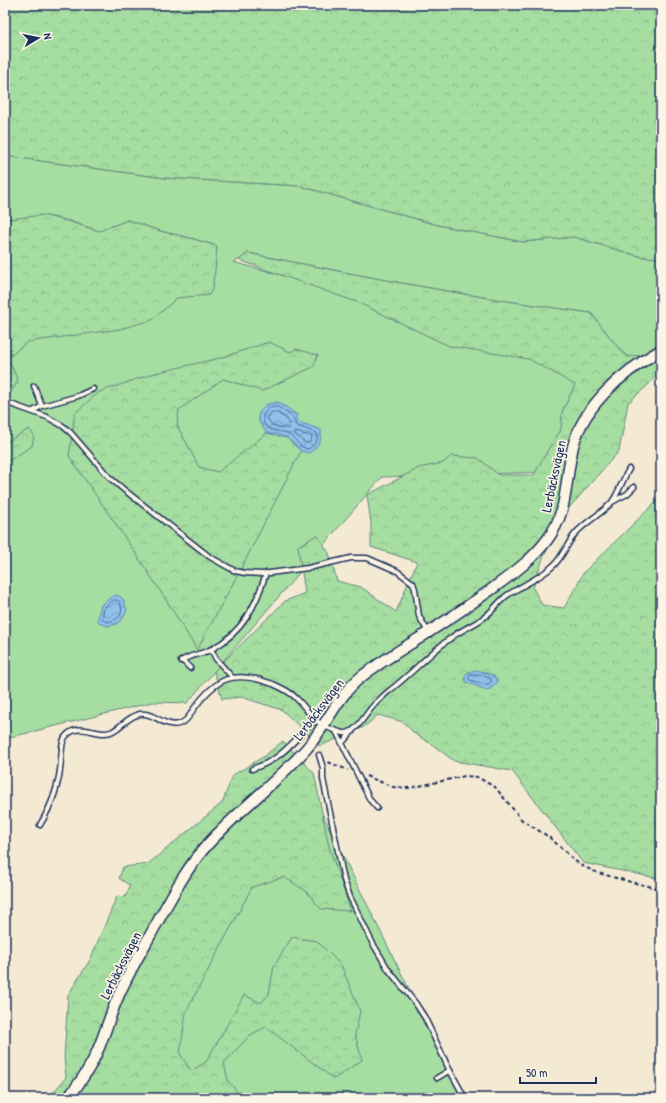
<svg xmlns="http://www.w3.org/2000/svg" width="666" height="1103" font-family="'Patrick Hand',sans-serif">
  <defs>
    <pattern id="forest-crowns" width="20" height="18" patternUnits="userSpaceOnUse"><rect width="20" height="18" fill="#a6dda1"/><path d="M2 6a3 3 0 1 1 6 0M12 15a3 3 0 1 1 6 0" fill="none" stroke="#8ebe8d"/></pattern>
    <pattern id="water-waves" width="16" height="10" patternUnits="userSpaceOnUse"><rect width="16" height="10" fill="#8fc1eb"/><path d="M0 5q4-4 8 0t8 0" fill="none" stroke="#749dc2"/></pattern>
  </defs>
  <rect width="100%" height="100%" fill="#f4ead3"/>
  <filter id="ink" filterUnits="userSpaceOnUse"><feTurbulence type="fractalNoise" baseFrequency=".025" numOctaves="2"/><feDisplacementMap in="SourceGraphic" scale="8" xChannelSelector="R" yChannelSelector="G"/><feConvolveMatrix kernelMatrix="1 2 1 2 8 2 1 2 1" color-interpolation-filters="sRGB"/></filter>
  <g filter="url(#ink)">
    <path fill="#a6dda1" stroke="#608680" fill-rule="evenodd" d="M5,156L165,178L300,186L438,225L523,242L574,237L642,257L661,258V352L628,357L620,350L591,313C475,298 361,276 248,253L239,260L233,262L528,341L588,383L550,472L382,477L187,703L153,702L11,737L5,750V220L96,230C82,225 57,216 42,216C30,215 16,223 5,217ZM128,220L160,231L190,238L217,246L100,231Z
      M301,771L463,1098H68Z"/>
    <path fill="url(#forest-crowns)" stroke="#608680" d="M5,5H661V258L642,257L574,237L523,242L438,225L300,186L165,178L5,156Z
      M42,215L67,221L99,231L128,220L160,231L190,238L217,246L215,271L213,281L214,286L209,295L177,298L152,320L120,329L27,342L8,358L18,381L11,392L5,393V217L10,219Z
      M248,253C361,276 475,298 591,313L620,350L628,357L661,352V370L649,384L628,403L619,451L569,508L543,558L533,588L542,605L564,608L584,572L661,497V879L583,863L512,771L454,761L433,745L415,734L403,722L378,715L364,727L320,746L282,710L241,697L222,699L214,671L285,601L305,593L298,546L317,535L329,553L337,581L361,587L396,612L417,562L371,547V524L367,495L419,468L443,463L451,456L478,458L499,475H534L550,446L561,430L562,412L575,385L529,359L449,346L359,303L239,260Z
      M269,342L290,352L296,349L318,355L313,367L262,391L223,379L179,410L177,425L199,467L218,472L267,433L287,438L301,451L244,563L197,650C157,583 113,520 69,456L75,413L99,392L155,373L220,358Z
      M29,429L34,435L32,446L7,462L9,472H5V443Z
      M283,741L314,773L329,847L351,911L321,909L306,891L284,877L252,887L186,1012L180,1054L191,1071L206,1062L244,995L261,1003L269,994L274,966L292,937L317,941L341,965L360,1011L355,1034L362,1060L334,1079L266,1027L250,1035L224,1063L228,1081L243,1098H49L66,1077L64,1058L68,995L90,960L117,896L125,897L130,886L119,878L123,867L148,864L222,803L233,775L263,757Z"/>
    <path fill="url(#water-waves)" stroke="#6187b3" d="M279,402L297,415L296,418L299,422L321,430C322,442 318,446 309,453L301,451L287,438L267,433L259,422L258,414L267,404Z
      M117,595L123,599L127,610L124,617L117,624L107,626L98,622V616L101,605C107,601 111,596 117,595Z
      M477,670L493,675L497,680V683L490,689L486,690L466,682C462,673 470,671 477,670Z"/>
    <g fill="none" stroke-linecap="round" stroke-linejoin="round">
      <path stroke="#496996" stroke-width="1" d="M278,407L292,416L297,426L317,433C319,441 314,445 308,449C297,447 296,437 288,434C277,429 262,433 263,415L269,408Z
        M272,412H277L287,419L290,428H281L272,425L267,418Z
        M296,432L311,436L312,438L311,441L307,443H305L296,435Z
        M114,600H117L120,602C124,614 120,620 107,622L102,619L104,608Z
        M471,675H481L491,679L492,681L486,685L470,680L469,678Z"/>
      <g stroke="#1b2f5e" stroke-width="7">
        <path id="service" d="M34,386L42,406
          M5,402L47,417L63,426L71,433L110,478L123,489L210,557L235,571L245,573L262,574L308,568L351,558H367L397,571L413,583L415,589L419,616L428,632
          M33,411L42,406L78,396L93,389
          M612,502L627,494L634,487
          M211,649L216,659L232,677
          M182,660L190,668
          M181,661C190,655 202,654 212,649C243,632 256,606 266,573
          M336,731L370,800L377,808
          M342,743L352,732
          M319,755L323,768V779L344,880L350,897L372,942L388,969L416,1004L425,1018L448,1067L465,1098
          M252,769C283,759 293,741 315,720
          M40,825C52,805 60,783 61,759C62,752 61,741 66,736C80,720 99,739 113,731C122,726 129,716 140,714C154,712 165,728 179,724C186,722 190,716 193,710C217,676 234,670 273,684C282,688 291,692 297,699C311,713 313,723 334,730C338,731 342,734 346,733C358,731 366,713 374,705C379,700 384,695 389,691C412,674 431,651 455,635C465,628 476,624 486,616C493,610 499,602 506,596C522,585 541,578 554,565C563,556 567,544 575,534C585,522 603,513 612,502C619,492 623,479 629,469
          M437,1078L450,1070"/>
      </g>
      <g stroke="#1b2f5e" stroke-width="13">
        <path id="tertiary" d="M68,1098C79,1084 90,1069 97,1052C105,1034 110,1015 118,997C129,971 144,947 157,923C172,896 187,867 208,844C239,810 277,782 307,748C327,725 337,696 361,677C379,663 399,651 418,639C443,623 468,606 492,589C512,574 532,560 547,540C567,514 565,486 571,456C578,409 622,372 661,350"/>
      </g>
      <path stroke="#1b2f5e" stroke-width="2" stroke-dasharray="4 3" stroke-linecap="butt" d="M328,762L348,770
        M366,776L393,787L410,788L465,776L477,777L495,787L522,820L549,837L580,865L598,873L631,882L661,889"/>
      <use href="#service" stroke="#fcf5e5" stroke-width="4"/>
      <use href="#tertiary" stroke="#fcf5e5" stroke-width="10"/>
    </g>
  </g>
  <g text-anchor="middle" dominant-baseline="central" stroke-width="3.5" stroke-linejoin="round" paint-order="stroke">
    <g font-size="14" fill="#1b2f5e" stroke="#fcf5e5">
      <text transform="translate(553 476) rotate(-78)">Lerbäcksvägen</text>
      <text transform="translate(318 709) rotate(-53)">Lerbäcksvägen</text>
      <text transform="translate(120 965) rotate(-63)">Lerbäcksvägen</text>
    </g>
  </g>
  <rect width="666" height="1103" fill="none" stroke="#fcf5e5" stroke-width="20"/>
  <rect x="10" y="10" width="646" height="1083" fill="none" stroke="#1b2f5e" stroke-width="1.5" filter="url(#ink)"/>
  <g transform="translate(38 38) rotate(80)" stroke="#fcf5e5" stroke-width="3" paint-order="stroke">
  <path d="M0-3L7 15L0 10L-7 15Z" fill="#1b2f5e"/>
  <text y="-6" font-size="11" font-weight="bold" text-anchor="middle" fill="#1b2f5e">N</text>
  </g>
  <path d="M520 1077v6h76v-6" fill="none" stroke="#1b2f5e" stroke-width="2"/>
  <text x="526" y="1077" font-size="12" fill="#1b2f5e" stroke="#fcf5e5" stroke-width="3" paint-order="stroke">50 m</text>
</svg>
